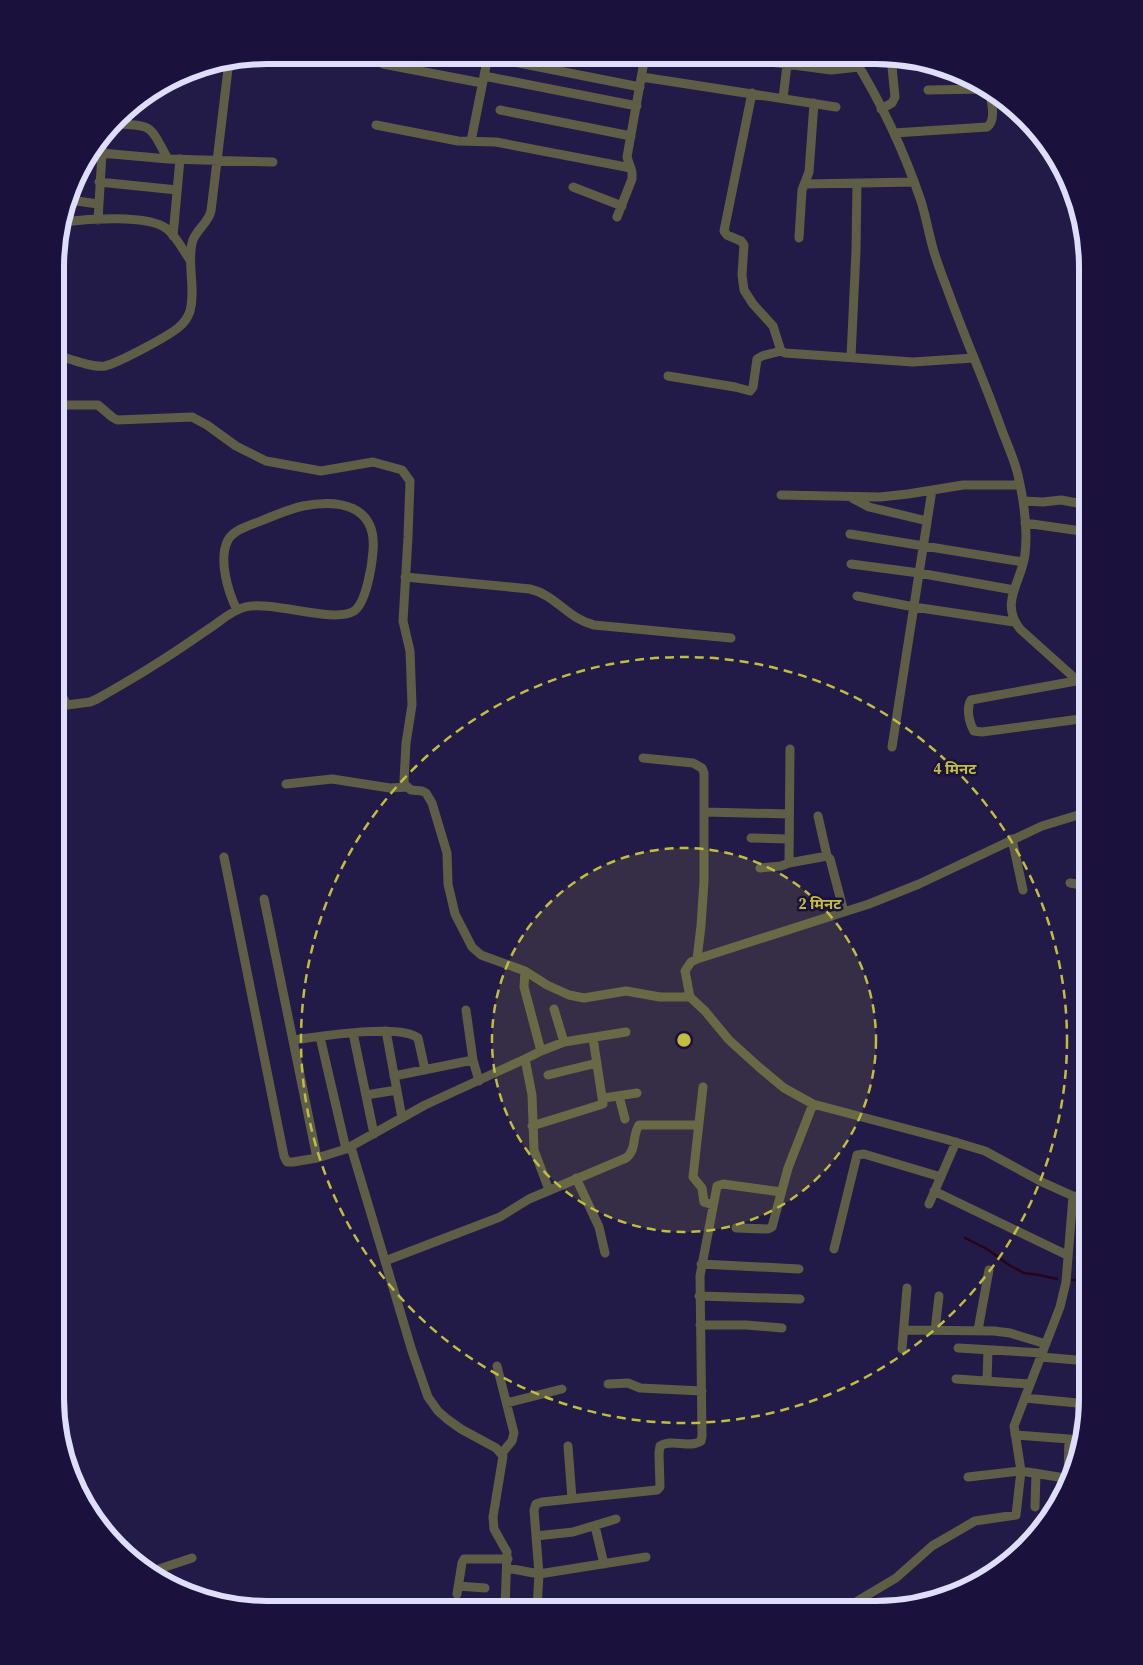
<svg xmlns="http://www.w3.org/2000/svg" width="1143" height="1665" font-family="'Source Serif 4','Noto Sans Devanagari',serif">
  <rect width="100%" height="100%" fill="#231b47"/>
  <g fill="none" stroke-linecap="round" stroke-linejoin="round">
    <path stroke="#270419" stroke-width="2.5" d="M965,1238L987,1249L1009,1265L1024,1273L1039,1275L1057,1279
      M1072,1280H1088"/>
    <path stroke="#5e5e47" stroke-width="9" d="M483,56L640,87
      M724,56L831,70L859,67
      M853,57C881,102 904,151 921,201C926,217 929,235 934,252C938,265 943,278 948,291C964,336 984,380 1000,425C1006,442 1014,458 1018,475C1024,501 1028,528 1025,554C1022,582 999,602 1020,629L1088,690
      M383,64L482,83
      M484,76L637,106
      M642,77L836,107
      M928,90L988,89
      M752,93L724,231L727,235L741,241L744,245L742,275L744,290L753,304L773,326L781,351L785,353L913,362L974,358
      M783,98L787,65
      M881,109L892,103L895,97L891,57
      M500,110L631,136
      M114,124C154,125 149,125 168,159
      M376,125L458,141L496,142L631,168
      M894,133L987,127C997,120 991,101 989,89
      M471,141L488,56
      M101,153L168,159L273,162
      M99,182L177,190
      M805,184L914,182
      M573,187L622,206
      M70,200L98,204
      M617,217L632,179V172L627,157L645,56
      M98,220L103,137
      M67,221L68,205
      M63,222C86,219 149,214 167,229C176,236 183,250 190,260
      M173,236L180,159
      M799,238L802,190L809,172L814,103
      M57,355C70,359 92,368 105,366C118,363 169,336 179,327C184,323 188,317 190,311C196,289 187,265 192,243C195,230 208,224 211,211L228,69C237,58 249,65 261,62L264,55
      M851,357L856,251L857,183
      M668,376L735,387L750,391L753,387L757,359L762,356L781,351
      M57,405H98L112,417L117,420L192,417L207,425L236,446L266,461L321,471L373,462L402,470L410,481L408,537L403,621L410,651L412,705L406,743L404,781L405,785L411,790L422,791L426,793L432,803L447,853L448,884L455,914L472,947L481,955L525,971L547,985L569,995L584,998L626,991L660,997H690L705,1011L729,1040L760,1068L784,1088L813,1104L945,1139L985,1151L1042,1182L1073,1196L1088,1197
      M781,495L880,497L908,494L963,485H1020
      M852,498L869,507L927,521
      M1023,501L1043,502L1061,500L1088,505
      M1025,523L1088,532
      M850,534L1023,562
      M851,564L919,573L1014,590
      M405,577L530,589C556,595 568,619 594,625L731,638
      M857,596L914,607L1014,622
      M1076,681L971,700C966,708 969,723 974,731L982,732L1088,718
      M56,685L67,705L90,702L97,699C118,687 139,675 159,662C177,651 195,638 213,626C223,619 233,610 245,607C272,600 333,624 354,611C366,603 372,566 373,551C377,505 339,499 303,506C289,509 276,515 263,520C252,525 234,529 228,540C218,559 228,592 237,610
      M892,747L932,490
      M790,749L789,863L827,856L830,859L844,912
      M643,758L693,763L702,768L704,773V881L701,926L697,959
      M286,784L332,779L390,788L408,787
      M705,812L789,814
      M818,816L827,856
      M751,838L788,839
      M1012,839L1023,890
      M224,857L284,1156L287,1162H293L317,1158L346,1149L425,1105L525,1059L541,1051L524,987L525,971
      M760,868L781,866L789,863
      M1070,883L1088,886
      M264,899L317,1158
      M690,997L685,971L691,962L697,959L869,904L919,884L1042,826L1088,812
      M554,1009L564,1042
      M466,1010L473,1060L479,1081
      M386,1031L402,1118
      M353,1033L374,1134
      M320,1037L346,1149
      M293,1040C317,1037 400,1023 418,1038L425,1070
      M541,1051L564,1042L626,1032
      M525,1059L532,1095L534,1150L549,1190
      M548,1075L597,1063
      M394,1076L473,1060
      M703,1087L693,1177L702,1188L704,1202L713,1205
      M366,1095L397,1090
      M619,1096L625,1119
      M604,1098L637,1093
      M532,1126L603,1104L593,1038
      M351,1147L412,1351L428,1397L438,1411L447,1419L461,1429L496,1448L503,1456L493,1517L494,1529L507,1552L505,1609
      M576,1178L599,1227L605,1253
      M934,1191L1067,1255
      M929,1204L956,1142
      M736,1228L768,1229L772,1227L788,1168L813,1104
      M834,1249L857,1155L864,1154L941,1177
      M385,1261L500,1217L529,1199L626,1158C637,1150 632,1135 639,1125H699
      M701,1264L799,1269
      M699,1296L800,1299
      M700,1325H746L782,1328
      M904,1330L994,1331L1010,1333L1046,1344
      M935,1330L939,1296
      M978,1330L989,1270
      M958,1348L1043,1353
      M902,1349L907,1288
      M1041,1357L1088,1361
      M497,1366L514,1433L512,1441L502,1453
      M956,1379L1030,1384
      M987,1381L988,1350
      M608,1384L628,1383L640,1388L702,1391
      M1025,1398L1088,1404
      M507,1403L562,1389
      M1015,1435L1082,1440
      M568,1446L572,1499
      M968,1477L1021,1471L1014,1426L1060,1307L1066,1282L1073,1196
      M1068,1478L1069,1439
      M1035,1507L1036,1473
      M595,1526L604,1564
      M536,1536L573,1532L616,1519
      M507,1568L539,1574L646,1557
      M147,1573L192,1558
      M458,1586L485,1588
      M457,1594L462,1563L464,1559H508
      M537,1609L539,1574L534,1510L536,1504L542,1502L657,1490L660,1487L659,1453L660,1446C672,1438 689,1449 701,1441L702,1436L700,1276L717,1186L723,1184L781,1192
      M846,1610L859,1600L896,1578L932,1546L975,1521L1016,1515L1021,1471L1071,1479"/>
  </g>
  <circle cx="684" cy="1040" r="192" fill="#c1bd3f" fill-opacity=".12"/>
  <g fill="none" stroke="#c1bd3f" stroke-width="2.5" stroke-dasharray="9 6">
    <circle cx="684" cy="1040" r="192"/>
    <circle cx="684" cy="1040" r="383"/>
  </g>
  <path d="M0 0H1143V1665H0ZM267 64H876A203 203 0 0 1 1079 267V1398A203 203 0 0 1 876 1601H267A203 203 0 0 1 64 1398V267A203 203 0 0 1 267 64Z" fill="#1a113c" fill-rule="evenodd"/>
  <path fill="none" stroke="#deddfa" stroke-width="6" d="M267 64H876A203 203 0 0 1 1079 267V1398A203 203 0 0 1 876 1601H267A203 203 0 0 1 64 1398V267A203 203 0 0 1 267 64Z"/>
  <circle cx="684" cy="1040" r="8" fill="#c1bd3f" stroke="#1a113c" stroke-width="2.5"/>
  <g font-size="15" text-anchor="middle" font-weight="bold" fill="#c1bd3f" stroke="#1a113c" stroke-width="5" stroke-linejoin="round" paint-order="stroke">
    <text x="955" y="774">4 मिनट</text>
    <text x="820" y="909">2 मिनट</text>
  </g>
</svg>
